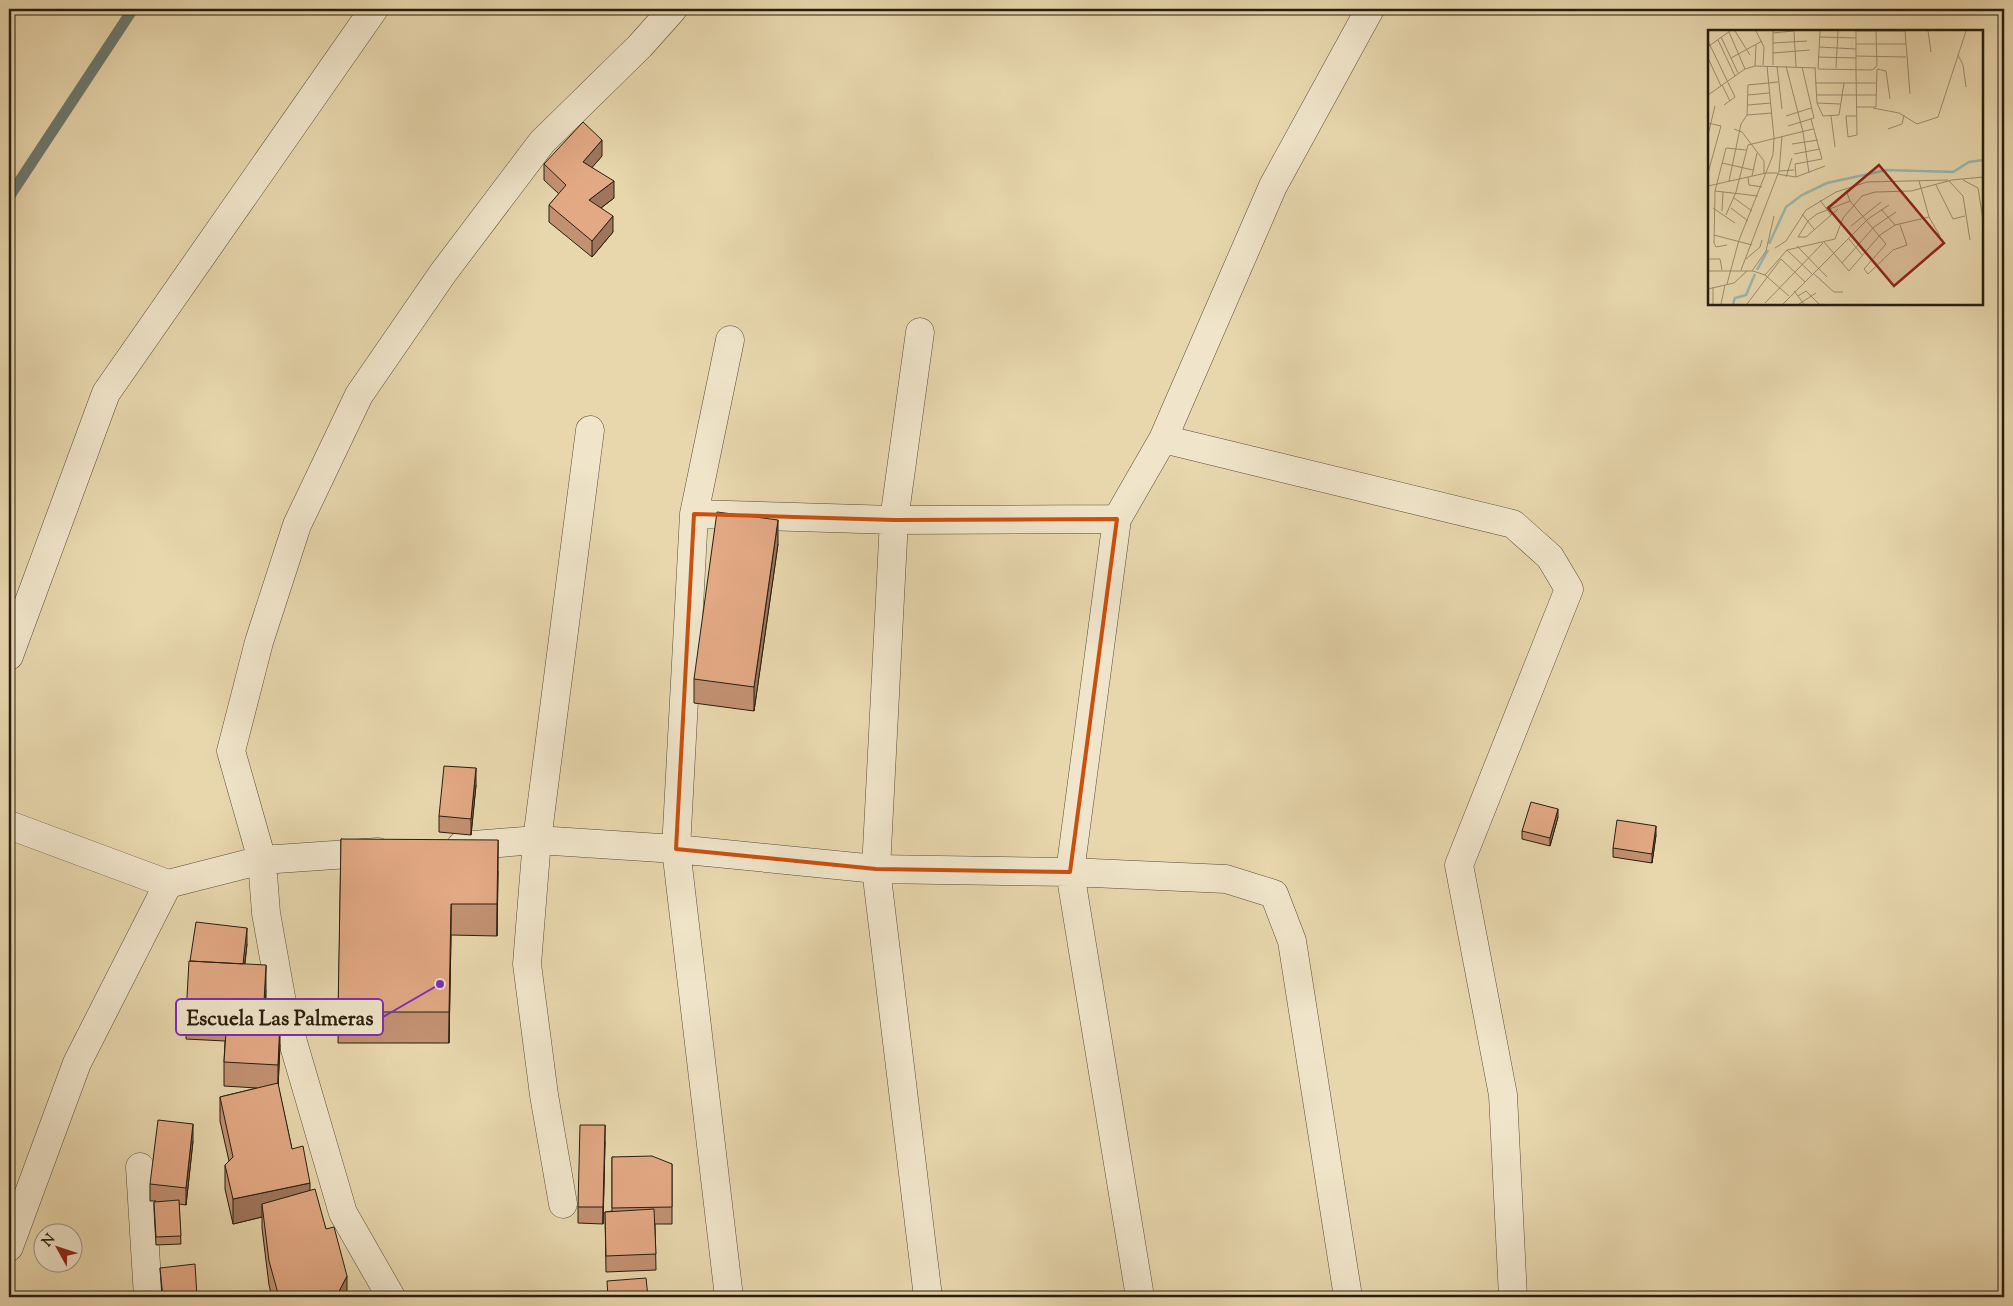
<svg xmlns="http://www.w3.org/2000/svg" width="2013" height="1306" font-family="'Sorts Mill Goudy',serif">
  <rect width="100%" height="100%" fill="#e8d7ad"/>
  <filter id="stains"><feTurbulence type="fractalNoise" baseFrequency=".004" numOctaves="4"/><feColorMatrix values="0 0 0 0 .2 0 0 0 0 .09 0 0 0 0 .02 0 0 0 .5 -.17"/></filter>
  <radialGradient id="worn" r=".72"><stop offset=".6" stop-color="#630" stop-opacity="0"/><stop offset="1" stop-color="#630" stop-opacity=".3"/></radialGradient>
  <g fill="none" stroke-linecap="round" stroke-linejoin="round">
    <path stroke="#6b7a71" stroke-width="11" d="M9,197L133,9"/>
    <g stroke="#574c37" stroke-width="29">
      <path id="minor" d="M920,332L894,520L876,869L928,1297
        M1163,439L1513,524L1550,557L1569,589L1459,865L1503,1095L1513,1297
        M694,514L894,520L1117,519
        M9,656L106,393L374,9
        M9,825L168,884L262,860L378,852
        M461,846L537,840L676,849L876,869L1070,872L1226,879L1274,894L1292,941L1348,1297
        M140,1167L148,1297
        M563,1204L544,1095L527,964L537,840L590,430
        M9,1247L77,1063L168,884
        M391,1297L343,1213L283,1008L266,913L262,860L231,751L259,642L297,525L359,395L443,273L542,142L640,46L673,9
        M729,1297L676,849L694,514L730,340
        M1140,1297L1070,872L1117,519L1163,439L1273,186L1370,9"/>
    </g>
    <use href="#minor" stroke="#f0e5ca" stroke-width="28"/>
  </g>
  <path fill="#c29172" stroke="#271e10" d="M602,156L592,167L614,198L601,208L613,232L592,257L549,222V205L559,194L544,180V164Z
    M778,544L754,711L694,703V679Z
    M476,785L471,835L439,832V816Z
    M1558,817L1550,846L1522,839V831Z
    M1656,835L1652,863L1613,857V848Z
    M341,839L498,871L497,936L451,935L449,1043H338Z
    M247,944L245,964L266,990L264,1020L280,1045L278,1085L292,1149L326,1229L347,1297H272L269,1285L262,1228V1217L233,1224L225,1189V1165L229,1161L220,1121V1097L257,1088L224,1086V1062L225,1041L186,1039V1015Z
    M193,1141L186,1205L179,1204L181,1244L156,1245L154,1210V1202L156,1201H150V1184Z
    M605,1142L603,1224L578,1223V1207Z
    M612,1157L672,1164V1224H655L656,1270L606,1272L605,1212L612,1211Z
    M160,1268L197,1297H162Z"/>
  <path fill="#9e765c" stroke="#271e10" d="M602,140V156L583,178V162Z
    M614,181V198L589,217V200Z
    M613,216V232L592,257V241Z
    M778,520V544L754,711V687Z
    M476,768V785L471,835V819Z
    M1558,809V817L1550,846V838Z
    M1656,826V835L1652,863V854Z
    M498,840V871L497,936V904Z
    M451,904V935L449,1043V1012Z
    M247,928V944L242,985V969Z
    M266,965V990L263,1044V1020Z
    M280,1021V1045L278,1089V1065Z
    M193,1124V1141L186,1205V1188Z
    M605,1125V1142L603,1224V1207Z
    M310,1183V1207L262,1204V1217L233,1224V1199Z
    M347,1276V1297H336Z"/>
  <path fill="#e2a984" stroke="#271e10" d="M583,122L602,140L583,162L614,181L589,200L613,216L592,241L549,205L566,185L544,164Z
    M717,512L778,520L754,687L694,679Z
    M444,766L476,768L471,819L439,816Z
    M1531,802L1558,809L1550,838L1522,831Z
    M1617,820L1656,826L1652,854L1613,848Z
    M341,839L498,840L497,904H451L449,1012H338Z
    M196,922L247,928L243,964L190,961Z
    M189,961L266,965L263,1020L280,1021L278,1065L224,1062L227,1017L186,1015Z
    M278,1083L292,1149L303,1146L310,1183L233,1199L225,1165L233,1157L220,1097Z
    M158,1120L193,1124L186,1188L150,1184Z
    M580,1125H605L603,1207H578Z
    M652,1156L672,1164V1207L612,1208V1157Z
    M315,1189L326,1229L334,1227L347,1276L336,1297H279L269,1261L262,1204Z
    M179,1200L181,1236L156,1237L154,1202Z
    M654,1209L656,1254L606,1256L605,1212Z
    M195,1264L197,1297H163L160,1268Z
    M646,1278L648,1297H608L607,1281Z"/>
  <path fill="none" stroke="#cb500d" stroke-width="4" stroke-linejoin="round" d="M694,514L894,520L1117,519L1070,872L876,869L676,849Z"/>
  <g transform="translate(1708 30)">
    <rect width="275" height="275" fill="#e8d7ad"/>
    <path fill="none" stroke="#98b8b1" stroke-width="2.5" d="M61,214L78,177L94,165L119,153L179,140L245,142L261,132L275,130M49,240L60,220M25,274L27,268L38,265L47,244"/>
    <path fill="none" stroke="#9b8d6e" stroke-width="1" d="M27,1L42,25M48,1L56,17L55,35M86,1L88,37M148,1H197M148,1V39M168,1L169,36M197,1L202,64M220,1L223,22M21,2L37,39M65,3L85,1M13,7L30,43M112,7L148,8M10,10L27,46M0,11L27,67L16,75M65,13L99,11M148,14H198M1,16L22,1M111,17L148,19M65,23L102,20M250,25L255,35L258,57M148,26L198,27M110,27L148,28M0,28L13,56M23,28L54,11M65,35V1M47,36L48,15M69,36L74,79M78,36L95,102L101,143M107,38L109,73L115,86L131,85L136,53M128,38L130,1M110,39L112,1M110,39L164,40L169,36M107,53H168M14,55L22,71M0,65L37,39L47,36L108,38M40,65L61,63M108,65H168M109,73L132,74M40,75L63,73M148,77H168L169,39L178,41L182,69M165,78L191,83L209,94L230,87L258,1M39,85L40,55L70,52M39,85L64,83M78,86L103,78M123,86L127,117M148,86H138L140,107L149,105L148,40M0,93L13,96L0,143M80,96L106,88L94,37M26,99L34,102L56,131V143M180,99L194,94L196,85M0,105L7,76M84,114L110,110M86,124L112,119M14,133L45,140M71,141L86,140M69,144L88,147L117,136M44,146L49,123M40,147L41,155L54,157M78,147L84,128M88,147L87,134L114,129L103,89M255,150L270,158L275,190M21,151L33,94L39,85M211,151L221,187L232,206M241,151L255,166L262,210M228,155L245,189L257,186M0,156L58,143H69M138,160L142,171L178,214L156,239L160,244L185,220L199,215L192,195M7,161L50,166M26,168L44,181M112,170L123,185M5,178L27,193M23,178L40,191M130,179L98,207H90L100,191L109,184L142,171M173,179L187,195M14,181L15,162M94,184L106,199M18,185L28,162L40,115L105,99M143,196L173,172M6,205L44,215M141,209L154,225M116,212L141,241L172,205L187,195L221,187M19,215L8,217L6,213L7,161L18,118L38,120M89,216L119,247M67,218L78,211L98,180L128,162L159,152L240,150M79,220L104,244M0,229H12L14,240M38,229L52,217L54,210M134,233L166,197L188,182M33,240L71,141L74,106M0,241H45L57,245L81,266M44,241L58,221L66,186M105,243L126,262H135M57,245L79,220L127,209L135,188L154,166L167,162L203,161L244,150L275,147M19,254L31,210L65,125L66,108L59,36M0,259L26,253L39,241M86,261L96,274M90,266L98,261L111,274M57,273L115,213M5,274V257M13,274L17,255M39,274L73,229L97,252M75,274L160,189L181,175M91,274L108,263"/>
    <path fill="#8f2418" fill-opacity="0.15" stroke="#8f2418" stroke-width="2.5" d="M171,135L236,213L186,256L120,178Z"/>
    <rect width="275" height="275" fill="none" stroke="#271e10" stroke-width="2.5"/>
  </g>
  <path fill="none" stroke="#7b2cbf" stroke-width="2" d="M440 984L383 1017"/>
  <circle fill="#7b2cbf" stroke="#f0e5ca" stroke-width="2" cx="440" cy="984" r="5"/>
  <rect fill="#f0e5ca" stroke="#7b2cbf" stroke-width="2" x="176" y="999" width="207" height="36" rx="5"/>
  <g font-size="21" text-anchor="middle" font-weight="bold" fill="#271e10">
    <text x="280" y="1025">Escuela Las Palmeras</text>
  </g>
  <rect width="2013" height="1306" fill="none" stroke="#e8d7ad" stroke-width="30"/>
  <rect x="10" y="10" width="1993" height="1286" fill="none" stroke="#271e10" stroke-width="2.5"/>
  <rect x="15" y="15" width="1983" height="1276" fill="none" stroke="#271e10"/>
  <g transform="translate(58 1248) rotate(310)"><circle r="24" fill="#f0e5ca" stroke="#a09580"/>
  <path d="M0-4L9 19L0 12L-9 19Z" fill="#8f2418"/>
  <text y="-8" font-size="14" font-weight="bold" text-anchor="middle" fill="#271e10">N</text>
  </g>
  <rect width="100%" height="100%" filter="url(#stains)"/>
  <rect width="100%" height="100%" fill="url(#worn)"/>
</svg>
